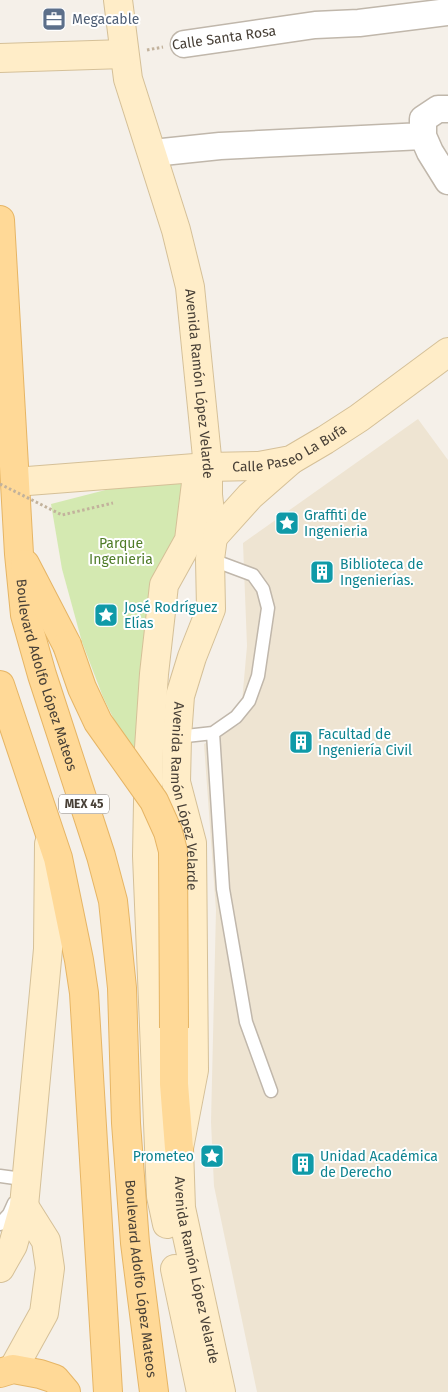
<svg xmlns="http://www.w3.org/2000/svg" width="448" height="1392" font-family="'Fira Sans',sans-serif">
  <rect width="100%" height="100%" fill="#f5f0e9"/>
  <path fill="#eee4d2" d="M418,419L448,460V1392H257L214,1186L211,1122L216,910L204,744L240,724L247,646L243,543Z"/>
  <path fill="#d4e9b1" d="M195,467L147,775L128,748L103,697L82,642L62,569L51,504Z"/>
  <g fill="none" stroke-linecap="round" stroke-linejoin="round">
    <g stroke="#c0b7ab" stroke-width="15">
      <path id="lane" d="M213,733L223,889L246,1022L271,1091
        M177,737L213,733L236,717L249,701L258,676L268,608L263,589L253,575L210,559
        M0,1176L15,1178L23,1188
        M0,1224L9,1214L14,1203"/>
    </g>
    <g stroke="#c0b7ab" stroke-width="29">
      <path id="street" d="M184,44L315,25L359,23L448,12
        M448,109H438L423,119V136L430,152L448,181
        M153,153L220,146L423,136"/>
    </g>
    <g stroke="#d5c098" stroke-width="30">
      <g id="secondary">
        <path id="s1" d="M118,0L128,79L176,230L190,287L208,467V495L213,537L210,559L211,609L192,657L180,696L177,737L176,782L192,843L194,1070L179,1148L181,1208L221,1392"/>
        <path d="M0,58L124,54"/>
        <path id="s2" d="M15,482L208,467L259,466L291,460L325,440L359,418L448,352"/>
        <path d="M213,537L250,496L290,461"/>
        <path d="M167,1224L161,1196L147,856L149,748L154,674L164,585L189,540L196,483"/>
        <path d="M0,1268L13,1245L24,1206L48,949L49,844"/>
        <path d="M175,1269L201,1392"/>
        <path d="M13,1369L44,1313L50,1268L46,1241L24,1206"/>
      </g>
    </g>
    <g stroke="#e6b565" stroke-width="30">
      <g id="primary">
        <path id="s3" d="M0,220L19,554L25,615L42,675L101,856L113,901L122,988L126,1123L135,1243L154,1392"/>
        <path d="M25,564L67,645"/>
        <path d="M0,685L58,858L79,960L84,993L108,1392"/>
        <path d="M174,1028V1084L179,1148"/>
        <path d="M0,1373L13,1369L40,1374L55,1379L66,1392"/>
      </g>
    </g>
    <path stroke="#c2b29c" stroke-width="3" stroke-dasharray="2.5 2.5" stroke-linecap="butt" d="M147,50L163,47"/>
    <use href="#lane" stroke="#fff" stroke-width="12"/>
    <use href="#street" stroke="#fff" stroke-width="26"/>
    <use href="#secondary" stroke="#ffedc8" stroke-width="28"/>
    <use href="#primary" stroke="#ffd997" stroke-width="28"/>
    <g stroke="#e6b565" stroke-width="30" stroke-linecap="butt">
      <path id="primary-bridge" d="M67,645L82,688L98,722L154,801L168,832L173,851L174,1028"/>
    </g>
    <path stroke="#c2b29c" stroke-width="3" stroke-dasharray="2.5 2.5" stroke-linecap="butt" d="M0,484L62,515L113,503"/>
    <use href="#primary-bridge" stroke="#ffd997" stroke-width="28"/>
  </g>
  <defs>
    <g id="office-square" transform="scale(1.25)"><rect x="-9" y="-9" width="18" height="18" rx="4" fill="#5c6f8a" stroke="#fff"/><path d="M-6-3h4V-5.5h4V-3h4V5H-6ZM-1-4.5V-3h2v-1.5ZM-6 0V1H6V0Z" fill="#fff"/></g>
    <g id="sight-square" transform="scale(1.25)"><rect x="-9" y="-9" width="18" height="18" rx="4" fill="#0f9aa8" stroke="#fff"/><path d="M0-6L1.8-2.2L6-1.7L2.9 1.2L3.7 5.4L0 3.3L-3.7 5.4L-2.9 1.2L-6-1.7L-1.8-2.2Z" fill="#fff"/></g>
    <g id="building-square" transform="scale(1.25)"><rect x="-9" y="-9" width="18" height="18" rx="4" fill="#0f9aa8" stroke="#fff"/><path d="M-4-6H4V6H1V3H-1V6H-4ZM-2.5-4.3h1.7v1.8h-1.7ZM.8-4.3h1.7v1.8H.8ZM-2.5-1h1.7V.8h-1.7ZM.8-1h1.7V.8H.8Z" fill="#fff"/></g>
  </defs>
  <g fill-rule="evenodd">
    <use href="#office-square" x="54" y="19"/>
    <use href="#sight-square" x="287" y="523"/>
    <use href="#building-square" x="322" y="572"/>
    <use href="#sight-square" x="106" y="615"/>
    <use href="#building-square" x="301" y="742"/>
    <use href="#sight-square" x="212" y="1156"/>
    <use href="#building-square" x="303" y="1164"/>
  </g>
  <g text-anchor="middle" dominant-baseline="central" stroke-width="4" stroke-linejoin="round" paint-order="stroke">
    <rect fill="#fff" stroke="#7f7973" stroke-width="1" x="59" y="794.5" width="50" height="19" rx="4"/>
    <g font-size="12" font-weight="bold" fill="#484037">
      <text x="84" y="804">MEX 45</text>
    </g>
    <g font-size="14" fill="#4e5e75" stroke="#fff" text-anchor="start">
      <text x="72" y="19">Megacable</text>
    </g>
    <g font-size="14" fill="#484037" stroke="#fff">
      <text transform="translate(224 38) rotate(-8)">Calle Santa Rosa</text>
      <text stroke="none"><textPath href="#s1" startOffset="394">Avenida Ramón López Velarde</textPath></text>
      <text stroke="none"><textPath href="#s2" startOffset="279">Calle Paseo La Bufa</textPath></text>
      <text stroke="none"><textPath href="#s3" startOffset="459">Boulevard Adolfo López Mateos</textPath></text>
      <text stroke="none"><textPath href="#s1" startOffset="814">Avenida Ramón López Velarde</textPath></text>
      <text stroke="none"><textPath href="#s1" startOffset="1292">Avenida Ramón López Velarde</textPath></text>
      <text stroke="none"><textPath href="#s3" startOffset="1074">Boulevard Adolfo López Mateos</textPath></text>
    </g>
    <g font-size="14" fill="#0d838f" stroke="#fff" text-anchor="start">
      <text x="304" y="515">Graffiti de<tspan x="304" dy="16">Ingenieria</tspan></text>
      <text x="340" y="564">Biblioteca de<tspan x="340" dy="16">Ingenierías.</tspan></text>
      <text x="124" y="607">José Rodríguez<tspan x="124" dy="16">Elías</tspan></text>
      <text x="318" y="734">Facultad de<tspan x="318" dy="16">Ingeniería Civil</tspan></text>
      <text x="194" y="1156" text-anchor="end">Prometeo</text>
      <text x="320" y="1156">Unidad Académica<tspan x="320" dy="16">de Derecho</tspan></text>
    </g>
    <g font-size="14" fill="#4f7c28" stroke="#fff">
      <text x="121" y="543">Parque<tspan x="121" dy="16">Ingenieria</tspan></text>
    </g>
  </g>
</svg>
